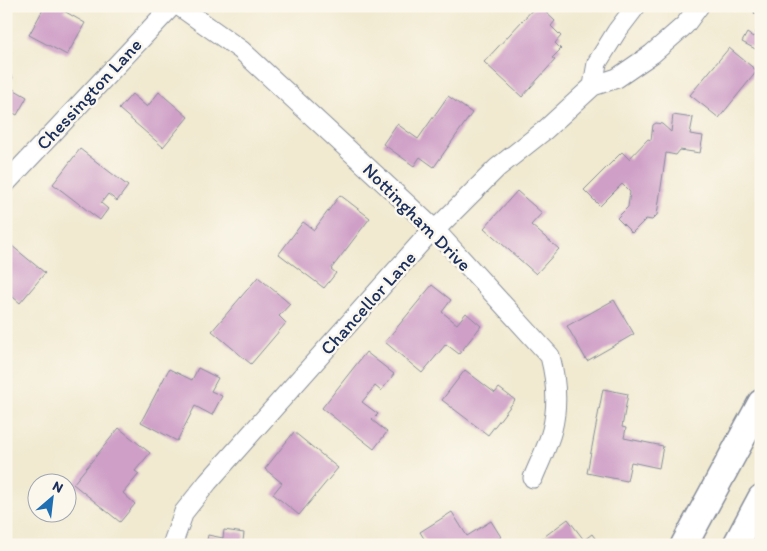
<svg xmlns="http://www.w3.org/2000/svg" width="767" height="551" font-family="Itim,sans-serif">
  <rect width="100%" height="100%" fill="#fbf7ec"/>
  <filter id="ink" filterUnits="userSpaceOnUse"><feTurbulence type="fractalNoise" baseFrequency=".02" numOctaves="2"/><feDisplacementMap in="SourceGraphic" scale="10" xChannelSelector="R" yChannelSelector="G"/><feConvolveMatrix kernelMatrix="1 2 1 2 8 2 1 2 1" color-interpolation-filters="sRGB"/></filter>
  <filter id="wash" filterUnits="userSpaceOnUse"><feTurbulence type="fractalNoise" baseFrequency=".0096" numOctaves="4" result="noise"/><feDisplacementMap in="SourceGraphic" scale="20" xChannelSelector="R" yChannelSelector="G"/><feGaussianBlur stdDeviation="1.12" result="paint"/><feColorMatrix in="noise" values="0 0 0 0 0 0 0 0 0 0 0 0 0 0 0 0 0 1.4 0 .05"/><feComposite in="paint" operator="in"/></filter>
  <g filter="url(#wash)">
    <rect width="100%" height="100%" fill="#f1ead1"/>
    <g id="blocks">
      <path fill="#cf9fc7" d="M45,6H67L64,11L85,23L67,55L29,35Z
        M536,6H539L555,21L551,26L561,36L555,43L561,49L552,58L555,60L522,97L484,62Z
        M757,6H761V17L754,13Z
        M761,23V52L742,42L747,33L753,37Z
        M729,48L757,71L719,118L690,95Z
        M6,73L13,77L8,86L27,97L17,115L6,109Z
        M159,92L188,117L163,147L119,109L132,94L147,107Z
        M448,96L472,113L434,167L420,157L414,166L383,144L397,124L418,139Z
        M673,115L693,118L690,134L703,136L700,153L680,150L676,155L666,153L657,215L652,220L646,219L632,233L617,218L628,207L630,192L622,184L600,206L584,190L622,152L629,159L648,139L651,140L653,125L656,123L662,124L671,132Z
        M80,149L128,186L117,201L108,194L101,203L108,209L100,220L53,184Z
        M517,191L542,213L531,225L559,249L536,274L484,228Z
        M340,195L370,218L331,269L336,273L324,288L279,254L303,222L314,230Z
        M6,241L45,273L20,303L6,291Z
        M258,277L290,304L279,316L286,323L251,364L212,331Z
        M432,285L451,300L442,312L457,324L466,313L481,326L459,354L446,344L422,373L385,342Z
        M614,300L634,334L587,361L567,326Z
        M366,352L394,374L381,391L375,386L362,402L378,414L372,420L387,432L374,449L322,408Z
        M198,368L218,378L211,391L222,396L212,415L195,406L177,441L141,422L169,369L192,380Z
        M465,370L495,393L499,388L515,400L488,435L442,400Z
        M603,389L628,394L622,427L626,428L624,438L663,446L659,468L631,462L627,481L587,473Z
        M119,428L150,453L135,471L139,474L123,493L135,504L120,522L73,484Z
        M294,432L338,468L299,515L273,494L282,483L265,469Z
        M452,512L467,536L491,521L501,537L488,545H428L420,532Z
        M568,519L584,540L592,534L600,545H533Z
        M224,530L244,533L243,541L258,545H206L208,535L223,538Z"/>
    </g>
  </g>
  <g filter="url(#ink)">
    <use href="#blocks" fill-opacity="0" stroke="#868c98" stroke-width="1"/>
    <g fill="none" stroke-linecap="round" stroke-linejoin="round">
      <g stroke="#868c98" stroke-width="21">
        <path id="street" d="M179,6L241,50L435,230L550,356C556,379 558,406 552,430C548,446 539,463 533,478
          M593,86L597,63L617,31L636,6
          M6,183L172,6
          M172,545L184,512L208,482L424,239L435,230L497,168L545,130L593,86L617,78L652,54L685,25L699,6"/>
      </g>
      <g stroke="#868c98" stroke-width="29">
        <path id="secondary" d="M684,545L761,403
          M736,545L761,498"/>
      </g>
      <use href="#street" stroke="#fff" stroke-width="19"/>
      <use href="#secondary" stroke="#fff" stroke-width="26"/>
    </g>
  </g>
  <g text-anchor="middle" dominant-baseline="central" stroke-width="5" stroke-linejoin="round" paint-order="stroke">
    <g font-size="19" fill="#1b2f5e" stroke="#fbf7ec">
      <text transform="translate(89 94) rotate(-47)">Chessington Lane</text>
      <text transform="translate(417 217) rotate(45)">Nottingham Drive</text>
      <text transform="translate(368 303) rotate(-48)">Chancellor Lane</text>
    </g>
  </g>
  <rect width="767" height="551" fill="none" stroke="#fbf7ec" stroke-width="25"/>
  <g transform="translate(52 498) rotate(28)"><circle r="24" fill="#fbf7ec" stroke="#a1a7b3"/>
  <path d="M0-4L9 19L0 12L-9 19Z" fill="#1f6fb2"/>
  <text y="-8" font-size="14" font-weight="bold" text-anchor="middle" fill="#1b2f5e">N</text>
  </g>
</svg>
